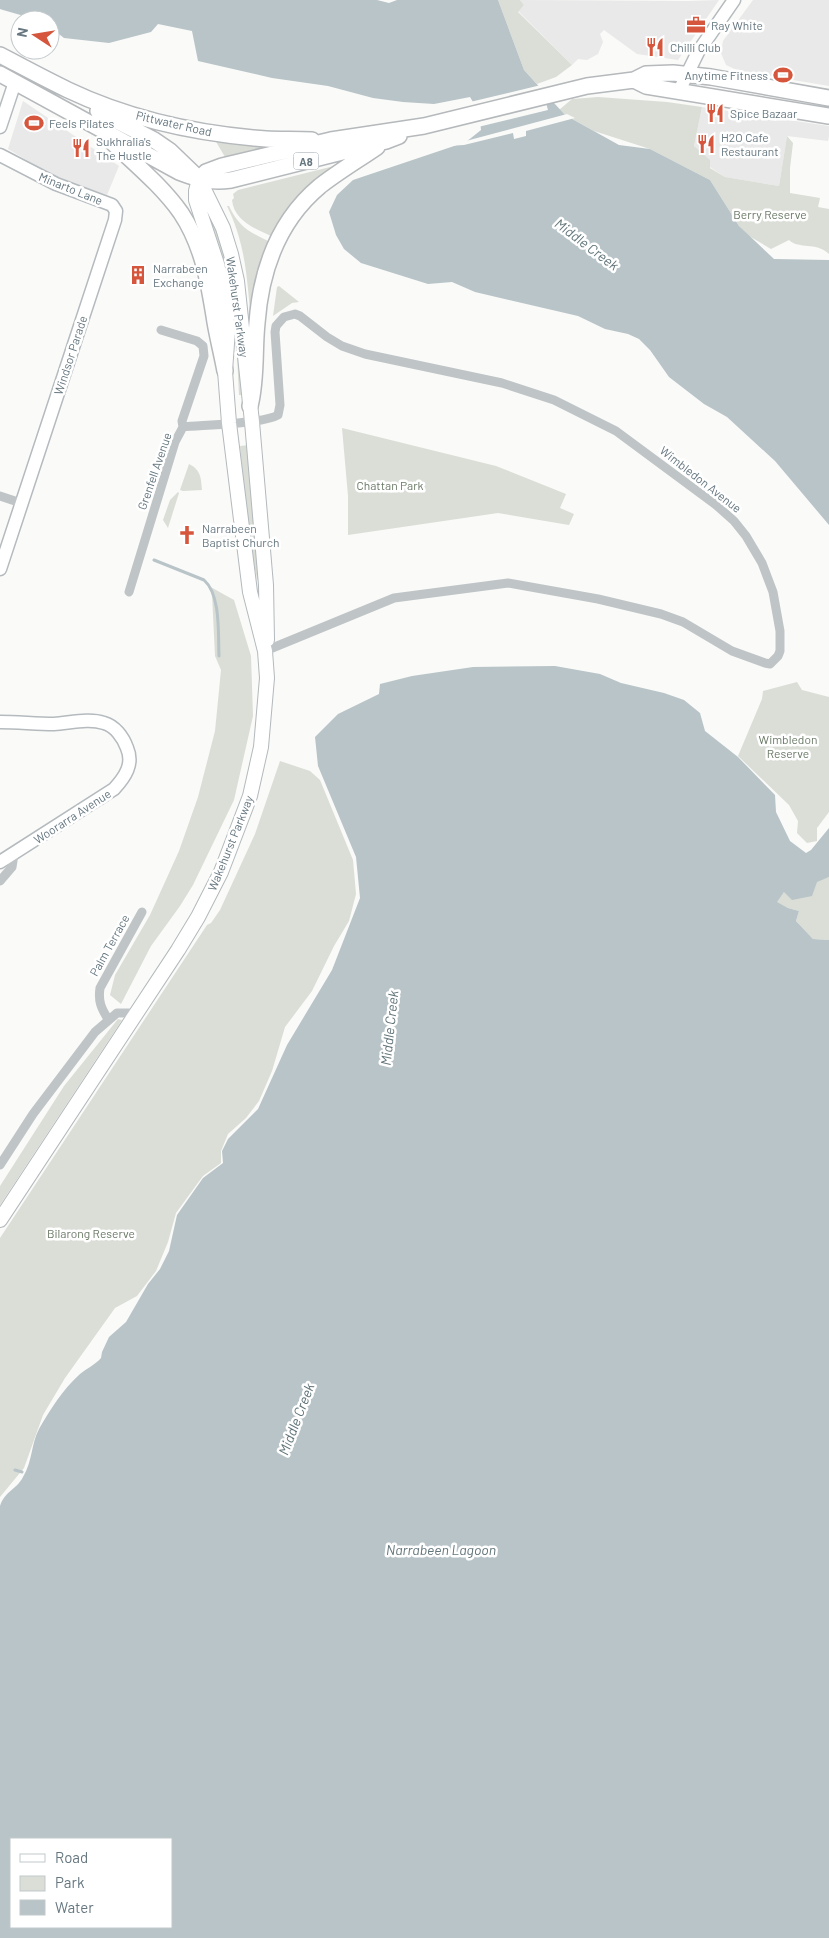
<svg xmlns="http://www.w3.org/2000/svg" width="829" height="1938" font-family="Barlow,sans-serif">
  <rect width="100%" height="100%" fill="#fafaf8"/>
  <path fill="#e8e9e8" d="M520,0L688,1L719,0L678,60L637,54L604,30L600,34L603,42L598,54L587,60L578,59L572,65L518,11L524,5Z
    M753,0H829V86L739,71L726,65L721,53L723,41Z
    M23,101L119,166L107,195L60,180L8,149Z
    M702,107L829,126V136L828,141L787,136L779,186L725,177L710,167L694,146Z"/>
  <path fill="#daded7" d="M498,0H520L524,5L518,12L572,65L556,77L537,84L524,70Z
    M598,97L667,102L702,107L694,146L710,160V168L725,177L779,186L787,136L793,143L790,168V193L820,198L818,207L829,209V254C815,241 800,250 789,240L771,249L749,236L739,226L710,180L650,149L594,131L565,115L559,110L572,99Z
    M215,140L289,146L225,157Z
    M334,166L307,192L273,237C256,229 234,221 232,200L234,198L233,194L238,190Z
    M227,206H229C239,227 248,231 268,241L251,321C247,279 246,245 227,206Z
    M209,208L229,260L244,395H239C237,357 236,317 228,279C223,255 215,232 206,209Z
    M279,286L299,302L292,303L273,316L277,287Z
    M342,428L496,466L566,494L560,508L574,514L569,525L498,513L348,535V496Z
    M249,445L260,581L257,579L254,564L247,521L240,446Z
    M189,464C201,470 201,478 202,490L183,491L180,490Z
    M178,492L179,493L168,528L163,520L170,500Z
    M207,585L234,600L251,656L253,716L234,800L193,885L180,906L151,946L121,1004L110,995L115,975L150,915L179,851L198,797L215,731L221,670L215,656L212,594Z
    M797,682L802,690L829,697V812L817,828V841L807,843L797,833L798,821L789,805L738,756L762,699L763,691Z
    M280,761L310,771L320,780L353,860L356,894L349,921L334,946L312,991L285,1027L272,1071L259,1101L246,1118L228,1134L221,1151V1163L203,1176L176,1213L168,1242L156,1271L137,1296L115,1308L65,1378L43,1415L24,1468L0,1497V1238L207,925L211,923L220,910L255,834Z
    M829,877V940L813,939L796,921L799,911L788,908L776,902L784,892Z
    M118,1019L122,1020L0,1205V1186L64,1086Z"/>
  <path fill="#b8c4c8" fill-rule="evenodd" d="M0,0H377L389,3L397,0H498L524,70L565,115L619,145L650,149L710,180L739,226L774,259L829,260V525L775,461L727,417L704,404L669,377L650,350L639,339L628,334L605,329L578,316L475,292L452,282L428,284L361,263L344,249L336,235L329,212L337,195L353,180L466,142L481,130L479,112L470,97L434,104L403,102L373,98L328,86L272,78L198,61L192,31L158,24L151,32L109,43L64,38L50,27V20H38L3,10L0,9Z
    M555,666L600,674L621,683L664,693L684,700L700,713L705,731L738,757L775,795L776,812L790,841L806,853L811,850L829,828V877L817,882L812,896L792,900L784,892L777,902L788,908L799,911L796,921L813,939L829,940V1938H0V1506C4,1492 17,1489 23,1477C33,1460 31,1444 39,1429C50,1410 63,1389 80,1374C87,1368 95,1365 101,1358L102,1352L109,1337L126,1322L148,1284L160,1269L169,1251L177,1215L203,1178L223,1163L222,1151L228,1139L258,1109L287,1045L332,970L360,898L356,857L318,766L315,737L338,714L379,694L380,684L412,676L473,667ZM171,1839V1927H11V1839Z"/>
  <path fill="#fafaf8" d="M541,85L548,110L478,127L476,113L470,102Z
    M567,114L575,118L526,131V136L514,139L513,133L464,145L447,146Z"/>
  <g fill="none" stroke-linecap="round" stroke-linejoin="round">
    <path stroke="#b8c4c8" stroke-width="3" d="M154,560L204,580C221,595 218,634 219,656
      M15,1470L22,1472"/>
    <g stroke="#b4babe" stroke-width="15">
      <path id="secondary" d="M679,91L698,52L734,0
        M0,127L15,82
        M0,155L56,184L112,205L116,211L115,220L0,569
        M0,722C18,722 36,724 54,724C70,723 89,718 104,723C115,726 123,737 127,748C134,764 125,777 114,789L0,862"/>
    </g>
    <g stroke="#b3b9bc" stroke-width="16">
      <path id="primary" d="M199,179L223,228L231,254L237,281L252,422L266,585L267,640
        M0,1220L178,950L198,917L221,872L250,796L261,747L267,678L265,651L250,592L229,423L225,371L228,330L224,296L217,264L196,200V191L199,179"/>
    </g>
    <g stroke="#b5b9bc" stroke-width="18">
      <path id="highway" d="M0,55C23,67 45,79 68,90C129,119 199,134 266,139C281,140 297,139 312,140
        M0,74L179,172C197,179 211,183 231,180L386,141L399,136
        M634,80L646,86L829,116
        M98,111L154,140L170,151L195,175
        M111,141C135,164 162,186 181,213C203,246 209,284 215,322C218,339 222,355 225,371
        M199,179L206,172L222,166L331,140L424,126L587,86L634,80L646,74L673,73L711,77L829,98
        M250,406C257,378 254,351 257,323C261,269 278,221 320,186C338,172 358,160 377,147"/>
    </g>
    <path stroke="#bfc4c7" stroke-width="9" d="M183,427C203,425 263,424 278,415L280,405L275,332L276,326L284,317L295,314L300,316L327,337L342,346L365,354L502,383L554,400L616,431L716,505L734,521L746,536L762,563L773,592L780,631V651L778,656L770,664L765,663L732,651L683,622L661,614L598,599L508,583L394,598L265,651
      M0,496L21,503
      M129,592L175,442L183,427L182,421L204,356L203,346L197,341L161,330
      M0,881L12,867L14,854
      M108,1019C101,1008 98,1001 100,988L142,912
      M0,1165L33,1114L95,1032L117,1013H129L135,1015"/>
    <use href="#secondary" stroke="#fff" stroke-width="12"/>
    <use href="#primary" stroke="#fff" stroke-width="14"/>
    <use href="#highway" stroke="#fff" stroke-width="15"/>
  </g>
  <defs>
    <g id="office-bare" transform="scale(1.5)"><path d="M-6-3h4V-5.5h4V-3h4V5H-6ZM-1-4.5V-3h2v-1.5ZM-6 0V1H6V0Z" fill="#d5563c" stroke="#fff" stroke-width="2.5" paint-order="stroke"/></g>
    <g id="restaurant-bare" transform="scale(1.5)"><path d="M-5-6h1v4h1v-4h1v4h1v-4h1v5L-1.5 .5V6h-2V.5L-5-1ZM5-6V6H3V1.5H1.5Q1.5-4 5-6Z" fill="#d5563c" stroke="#fff" stroke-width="2.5" paint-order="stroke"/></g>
    <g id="stadium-bare" transform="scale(1.5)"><path d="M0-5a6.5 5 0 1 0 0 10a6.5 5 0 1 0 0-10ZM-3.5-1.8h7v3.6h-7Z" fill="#d5563c" stroke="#fff" stroke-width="2.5" paint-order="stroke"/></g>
    <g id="building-bare" transform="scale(1.5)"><path d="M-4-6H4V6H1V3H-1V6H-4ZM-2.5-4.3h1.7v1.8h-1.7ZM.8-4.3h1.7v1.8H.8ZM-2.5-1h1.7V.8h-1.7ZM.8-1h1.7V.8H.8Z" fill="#d5563c" stroke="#fff" stroke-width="2.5" paint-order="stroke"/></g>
    <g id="church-bare" transform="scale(1.5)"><path d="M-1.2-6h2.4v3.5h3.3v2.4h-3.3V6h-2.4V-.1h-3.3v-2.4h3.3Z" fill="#d5563c" stroke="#fff" stroke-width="2.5" paint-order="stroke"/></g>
  </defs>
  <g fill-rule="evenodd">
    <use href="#office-bare" x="696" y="25"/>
    <use href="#restaurant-bare" x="655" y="47"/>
    <use href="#stadium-bare" x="783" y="75"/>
    <use href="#restaurant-bare" x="715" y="113"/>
    <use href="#stadium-bare" x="34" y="123"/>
    <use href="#restaurant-bare" x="706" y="144"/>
    <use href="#restaurant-bare" x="81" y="148"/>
    <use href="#building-bare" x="138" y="275"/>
    <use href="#church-bare" x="187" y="535"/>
  </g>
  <g text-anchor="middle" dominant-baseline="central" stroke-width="5" stroke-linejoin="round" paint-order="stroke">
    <rect fill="#fff" stroke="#94a0a6" stroke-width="1" x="293.5" y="152.5" width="25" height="17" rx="4"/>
    <g font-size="11" font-weight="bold" fill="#667780">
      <text x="306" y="161">A8</text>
    </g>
    <g font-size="12" fill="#667780" stroke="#fff" text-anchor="start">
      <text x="711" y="25">Ray White</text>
      <text x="670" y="47">Chilli Club</text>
      <text x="768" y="75" text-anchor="end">Anytime Fitness</text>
      <text x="730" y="113">Spice Bazaar</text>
      <text x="49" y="123">Feels Pilates</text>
      <text x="721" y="137">H2O Cafe<tspan x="721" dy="14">Restaurant</tspan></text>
      <text x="96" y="141">Sukhralia's<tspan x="96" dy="14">The Hustle</tspan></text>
      <text x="153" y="268">Narrabeen<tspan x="153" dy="14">Exchange</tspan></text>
      <text x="202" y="528">Narrabeen<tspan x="202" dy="14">Baptist Church</tspan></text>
    </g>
    <g font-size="12" fill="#667780" stroke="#fff">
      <text transform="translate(174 123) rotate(13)">Pittwater Road</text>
      <text transform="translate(71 188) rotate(22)">Minarto Lane</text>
      <text transform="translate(238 307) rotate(82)">Wakehurst Parkway</text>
      <text transform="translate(70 355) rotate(-72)">Windsor Parade</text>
      <text transform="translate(154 471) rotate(-71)">Grenfell Avenue</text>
      <text transform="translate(701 479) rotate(38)">Wimbledon Avenue</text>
      <text transform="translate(72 816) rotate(-33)">Woorarra Avenue</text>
      <text transform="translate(230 843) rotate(-68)">Wakehurst Parkway</text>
      <text transform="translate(109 945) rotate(-61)">Palm Terrace</text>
    </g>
    <g font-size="12" fill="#6a7966" stroke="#fff">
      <text x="770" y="214">Berry Reserve</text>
      <text x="390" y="485">Chattan Park</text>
      <text x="788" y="739">Wimbledon<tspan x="788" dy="14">Reserve</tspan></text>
      <text x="91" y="1233">Bilarong Reserve</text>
    </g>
    <g font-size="14" font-style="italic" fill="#62757a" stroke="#fff">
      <text transform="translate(587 244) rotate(37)">Middle Creek</text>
      <text transform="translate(389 1028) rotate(-84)">Middle Creek</text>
      <text transform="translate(296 1419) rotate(-69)">Middle Creek</text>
      <text x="441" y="1549">Narrabeen Lagoon</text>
    </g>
  </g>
  <rect x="10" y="1838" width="162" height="90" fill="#ffffff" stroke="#c2c9cc"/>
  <rect x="20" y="1854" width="25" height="8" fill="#ffffff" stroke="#c2c9cc"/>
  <text x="55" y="1863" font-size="15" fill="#667780">Road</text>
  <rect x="20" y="1876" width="25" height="15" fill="#daded7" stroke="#c2c9cc"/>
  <text x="55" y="1888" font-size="15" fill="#667780">Park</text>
  <rect x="20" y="1900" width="25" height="15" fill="#b8c4c8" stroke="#c2c9cc"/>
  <text x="55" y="1913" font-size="15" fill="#667780">Water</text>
  <g transform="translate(35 35) rotate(282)"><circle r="24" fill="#ffffff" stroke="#c2c9cc"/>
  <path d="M0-4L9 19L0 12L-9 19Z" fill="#d5563c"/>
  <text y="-8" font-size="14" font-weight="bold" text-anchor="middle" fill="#667780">N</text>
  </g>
</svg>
